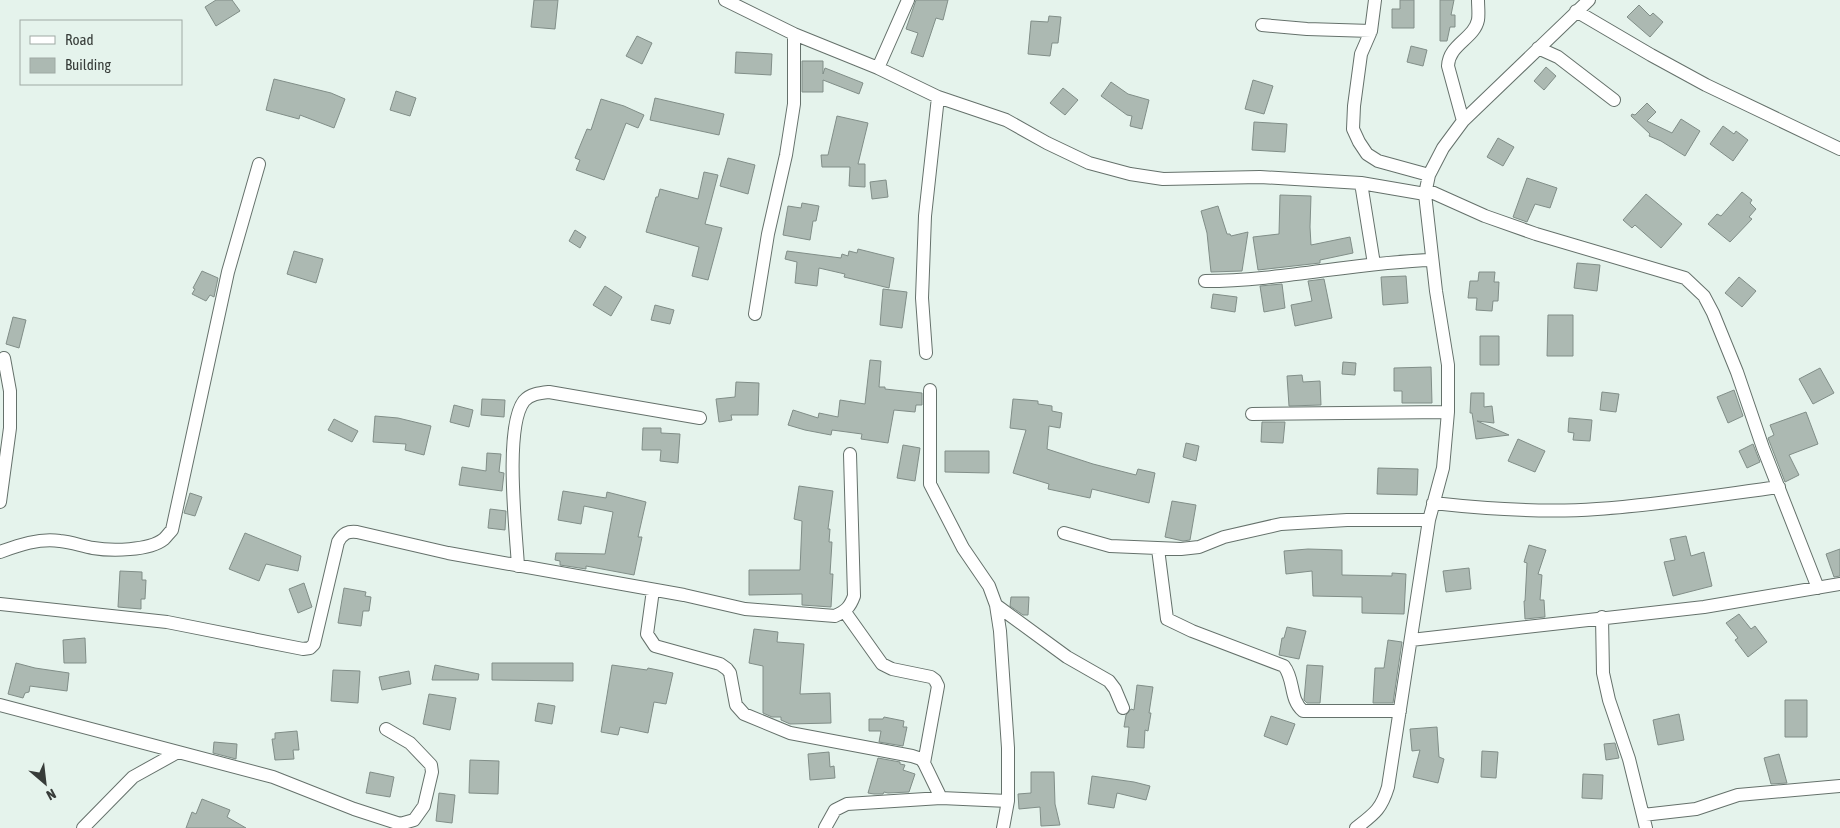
<svg xmlns="http://www.w3.org/2000/svg" width="1840" height="828" font-family="'Asap Condensed',sans-serif">
  <rect width="100%" height="100%" fill="#e5f3ec"/>
  <path fill="#acb9b2" stroke="#818e88" d="M216,0H232L240,11L216,26L205,7Z
    M534,0H558L555,29L531,27Z
    M916,0H948L943,20L936,18L923,57L911,53L918,33L906,29Z
    M1400,0H1414V28H1392V9H1400Z
    M1440,0H1454L1451,15H1455V27H1450L1447,41H1440Z
    M1639,5L1650,16L1653,13L1663,22L1650,37L1627,17Z
    M1049,16L1061,17L1058,43H1052L1050,56L1028,54L1031,21L1048,22Z
    M637,36L652,43L642,64L626,56Z
    M1411,46L1427,50L1423,66L1407,62Z
    M736,52L772,54L771,75L735,73Z
    M802,61H823V74L825,68L863,83L859,94L823,80V92H802Z
    M1546,67L1556,76L1544,90L1534,81Z
    M274,79L331,93L345,99L334,128L300,115L299,119L266,110Z
    M1253,80L1273,86L1264,114L1245,109Z
    M1111,82L1128,94L1149,100L1142,129L1130,126L1132,116L1127,115L1101,96Z
    M1063,88L1078,100L1065,115L1050,103Z
    M396,91L416,98L410,116L390,110Z
    M655,98L724,114L719,135L650,120Z
    M601,99L624,106L644,115L638,128L626,123L604,180L576,170L580,160L575,158L587,129L591,130Z
    M1647,103L1656,112L1647,121L1672,133L1681,119L1700,131L1685,156L1661,141L1649,136L1650,134L1631,116L1632,114L1635,115Z
    M837,116L868,123L858,164H865V187L849,186L850,167H822L821,155H828Z
    M1254,122L1287,124L1285,152L1252,150Z
    M1723,126L1734,134L1736,131L1748,140L1733,161L1710,144Z
    M1498,138L1514,147L1503,166L1487,157Z
    M728,158L755,165L748,194L720,186Z
    M704,172L718,175L705,224L722,228L708,280L692,276L699,247L646,232L656,197H658L660,189L698,199Z
    M1527,178L1557,188L1550,208L1535,204L1527,222L1513,217Z
    M886,180L888,197L872,199L870,182Z
    M1742,192L1752,200L1750,203L1756,209L1749,217L1752,219L1730,242L1708,224L1717,214L1721,216Z
    M1646,194L1682,224L1661,248L1635,225L1632,228L1623,220Z
    M1280,195L1311,196L1310,227L1311,245L1350,237L1353,253L1320,260V263L1258,270L1253,237L1279,234Z
    M802,203L819,206L816,221H813L810,240L783,235L788,206L801,208Z
    M1218,206L1227,234H1230L1231,236L1248,232L1242,271L1211,272L1207,233L1201,211Z
    M575,230L586,237L580,248L569,241Z
    M858,249L894,258L889,288L844,277L845,274L819,268L817,286L795,283L797,262L785,259L787,251L841,258L842,254L848,256L849,251L857,253Z
    M294,251L323,259L316,283L287,274Z
    M1577,263L1600,265L1597,291L1574,288Z
    M202,271L218,278L214,297L210,295L206,301L192,294L195,289L193,288Z
    M1479,272H1495L1494,282H1499L1498,301H1493L1492,311L1476,310L1477,298H1468L1470,281H1478Z
    M1406,276L1408,303L1383,305L1381,277Z
    M1739,277L1756,291L1742,307L1725,293Z
    M1324,279L1332,318L1295,326L1291,305L1312,301L1308,281Z
    M1282,284L1285,308L1264,312L1260,286Z
    M605,286L622,297L611,316L593,305Z
    M883,289L907,292L902,328L880,325Z
    M1213,294L1237,297L1235,312L1211,308Z
    M655,305L674,310L670,324L651,320Z
    M1548,315H1573V356H1547Z
    M13,317L26,320L19,348L6,344Z
    M1480,336H1499V365H1480Z
    M870,360L881,361L879,387H885V389L922,393V405H916L915,412L894,410L888,443L861,439L862,434L832,430L831,435L805,430L788,425L793,410L818,418L819,413L838,417L840,400L865,404Z
    M1343,362L1356,363L1355,375L1342,374Z
    M1431,367L1432,403H1402V391H1394V368Z
    M1820,368L1834,393L1813,404L1799,379Z
    M1302,375L1303,382L1320,381L1321,405L1289,406L1287,376Z
    M736,382L759,383L758,415H731L732,420L719,422L716,399L735,397Z
    M1734,390L1743,416L1728,423L1717,397Z
    M1602,392L1619,394L1616,412L1600,410Z
    M1471,393H1484V407L1492,406L1494,423L1477,421L1509,435L1476,439L1472,413H1470Z
    M482,399L505,400L504,417L481,415Z
    M1013,399L1038,401V404L1052,406V411L1062,413L1060,428L1049,426L1047,449L1093,464L1136,475L1138,469L1155,473L1149,503L1092,489L1090,498L1048,489L1049,484L1013,473L1026,430L1010,428Z
    M454,405L473,410L469,427L450,422Z
    M1806,412L1818,444L1789,455L1799,475L1785,482L1768,438L1774,435L1770,425Z
    M375,416L398,418L431,426L424,455L405,450L406,444L373,442Z
    M1569,418L1592,420L1590,441L1573,440L1574,433L1568,432Z
    M334,419L358,431L352,442L328,430Z
    M1262,422H1285L1283,443L1261,442Z
    M643,428H661V433L680,434L678,463L660,461L661,450H642Z
    M1518,439L1545,451L1535,472L1508,461Z
    M1186,443L1199,446L1196,461L1183,457Z
    M1753,444L1760,462L1747,468L1739,451Z
    M903,445L920,448L915,481L897,478Z
    M945,451H989V473L945,472Z
    M487,453L501,454L499,472L504,473L502,491L459,485L462,467L486,471Z
    M1378,468L1418,469L1417,495L1377,494Z
    M799,486L833,491L828,529H830L829,542H832L830,574H833L831,607L802,605V594L749,595V570H800L802,521L794,519Z
    M563,491L606,498L607,492L646,502L638,537H642L634,575L586,566V569L560,565V561L555,560L556,553L605,554L613,512L584,506L581,524L558,520Z
    M190,493L202,497L195,516L184,513Z
    M1172,501L1196,505L1190,540L1183,541L1165,537Z
    M490,509L506,511L505,530L488,528Z
    M245,533L301,556L298,571L266,564L259,581L229,569Z
    M1686,536L1691,556L1704,552L1712,586L1673,596L1664,562L1675,560L1670,539Z
    M1529,545L1546,550L1538,574L1542,575L1540,600H1544L1545,617L1525,619L1524,601H1525L1527,563L1524,562Z
    M1308,549L1342,550V575L1392,576V573L1406,574L1404,614L1362,613V597L1313,596L1312,571L1286,574L1284,551Z
    M1840,549V576L1834,577L1826,554Z
    M1469,568L1471,589L1446,592L1443,571Z
    M120,571L142,572V580H146L145,599H141V609L118,607Z
    M304,583L312,607L298,613L289,589Z
    M344,588L366,592L365,596L371,597L369,611H363L361,626L338,623Z
    M1011,597H1029L1028,615H1023L1010,606Z
    M1739,614L1751,629L1755,626L1767,642L1748,657L1735,640L1738,638L1726,623Z
    M1287,627L1306,631L1299,659L1279,655L1282,638H1284Z
    M754,629L778,632L777,642L804,644L800,694L830,693L831,723L790,724L781,720V717H772L763,713V666L749,663Z
    M85,638L86,663H64L63,640Z
    M1388,640L1402,642L1393,703H1373L1375,668H1384Z
    M16,663L35,668L69,673L67,691L30,686L29,692L25,693L23,698L8,694Z
    M492,663H573V681L492,680Z
    M435,665L479,674L478,680H432Z
    M612,665L647,670L648,668L673,673L666,704L654,702L648,733L620,727L618,735L601,732Z
    M1307,665L1323,666L1320,703H1307L1304,700Z
    M333,670L360,671L358,703L331,701Z
    M409,671L411,684L382,690L379,677Z
    M1137,685L1153,687L1149,713H1151L1148,731L1145,730L1144,748L1127,747L1129,727H1124L1126,715L1131,709L1134,710Z
    M429,694L456,698L450,730L423,724Z
    M1785,700H1807V737H1785Z
    M538,703L555,706L552,724L535,721Z
    M1679,714L1684,740L1658,745L1653,720Z
    M1271,716L1295,724L1287,745L1264,736Z
    M884,717L904,721L903,727H907L903,746L879,742L881,731H869V719H883Z
    M1437,727L1439,757L1444,759L1438,783L1413,777L1420,750L1412,751L1410,729Z
    M297,731L299,750H293L294,759L275,760L272,739H275V733Z
    M214,742L237,744L236,759L213,753Z
    M1615,743L1619,758L1606,760L1604,744Z
    M1482,751L1498,752L1496,778L1481,777Z
    M829,752L830,767L834,766L835,778L810,780L808,754Z
    M1779,754L1787,783L1771,784L1764,758Z
    M878,758L900,762V764L905,765L903,770L915,774L909,792L888,793L884,792L883,794H874L868,793Z
    M470,760L499,761L498,794L469,793Z
    M370,772L394,777L390,797L366,793Z
    M1031,772H1054L1055,804L1060,825L1041,826L1040,807L1019,809L1018,794L1031,793Z
    M1583,774L1603,775L1602,799L1582,798Z
    M1092,776L1134,782L1150,786L1146,800L1117,793L1114,808L1088,804Z
    M439,793L455,795L452,823L436,821Z
    M202,799L230,810L227,817L246,828H186L192,812L196,814Z"/>
  <g fill="none" stroke-linecap="round" stroke-linejoin="round">
    <g stroke="#65716b" stroke-width="14">
      <path id="minor" d="M725,0L794,34L878,68L938,97L1006,120L1047,143L1089,163L1130,174L1163,179L1260,177L1361,183L1425,194
        M1375,0L1371,31L1361,54L1354,106L1353,129L1359,142L1367,154L1378,161L1429,175
        M1576,11L1651,55L1706,85L1840,149
        M1262,25L1307,29L1371,31
        M1538,48L1558,57L1614,100
        M878,68L908,0
        M1463,121L1448,66C1449,44 1474,39 1478,20C1479,14 1478,6 1478,0
        M1361,183L1374,264
        M1427,190L1485,216L1536,234L1685,278L1704,296L1713,313L1737,372L1763,448L1818,588
        M1205,281C1281,281 1356,262 1432,260
        M755,314L768,234L786,155L794,104V34
        M926,353L922,298L925,216L938,97
        M930,390V484L963,548L989,586L996,605L1000,631L1008,748V801L1003,828
        M1252,414L1448,412
        M0,502L10,428V391L4,358
        M1433,503C1487,509 1543,513 1597,509C1658,505 1719,495 1779,487
        M1064,533L1110,546L1181,549L1199,547L1224,537L1281,524L1347,520H1429
        M1158,549L1167,619L1192,631L1284,666C1295,680 1289,699 1303,711H1400
        M0,552C19,545 39,538 60,541C71,542 82,546 93,548C111,551 149,551 164,539C167,536 169,533 172,530L228,272L259,164
        M518,566C516,531 504,427 524,401C530,394 540,393 549,392L700,418
        M653,590L647,634L655,646L720,664L727,669L730,673L736,705L744,714L790,733L912,756L921,759L924,763L941,798
        M0,604L167,622L303,649L310,648L314,644L338,542C343,533 348,531 357,532L448,553L684,595L745,609L835,616C846,611 850,607 854,596L850,454
        M996,605L1067,657L1109,681L1115,689L1123,708
        M845,612L882,664L892,669L931,677L935,680L938,686L924,763
        M1602,617L1603,673L1609,700L1629,759L1646,828
        M1411,640L1704,607L1840,584
        M0,705L273,777L354,809L400,824L414,820L424,806L432,772L431,765L410,743L386,729
        M1643,815L1696,809L1738,795L1840,786
        M83,828L133,777L178,752
        M825,828L835,810L847,804L941,798L1008,801
        M1356,828C1374,814 1381,810 1388,787L1429,520L1443,468L1448,412V365L1436,291L1425,194L1429,175L1443,148L1463,121L1589,0"/>
    </g>
    <use href="#minor" stroke="#fff" stroke-width="12"/>
  </g>
  <rect x="20" y="20" width="162" height="65" fill="#e5f3ec" stroke="#9faaa4"/>
  <rect x="30" y="36" width="25" height="8" fill="#ffffff" stroke="#9faaa4"/>
  <text x="65" y="45" font-size="15" fill="#373c39">Road</text>
  <rect x="30" y="58" width="25" height="15" fill="#acb9b2" stroke="#9faaa4"/>
  <text x="65" y="70" font-size="15" fill="#373c39">Building</text>
  <g transform="translate(45 783) rotate(152)" stroke="#e5f3ec" stroke-width="4" paint-order="stroke">
  <path d="M0-4L9 19L0 12L-9 19Z" fill="#373c39"/>
  <text y="-8" font-size="14" font-weight="bold" text-anchor="middle" fill="#373c39">N</text>
  </g>
</svg>
